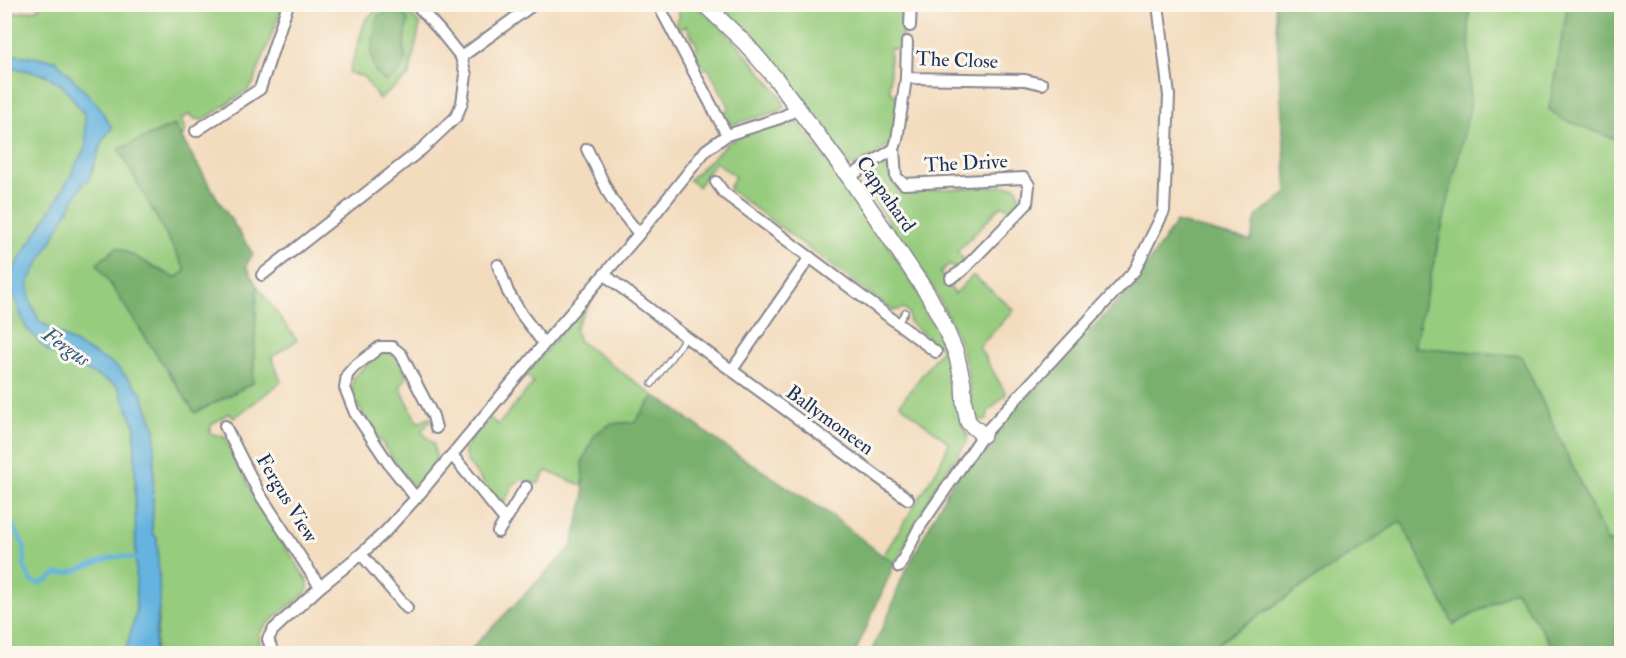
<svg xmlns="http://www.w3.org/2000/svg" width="1626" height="658" font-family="'IM FELL Double Pica',serif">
  <rect width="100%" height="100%" fill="#fbf7ec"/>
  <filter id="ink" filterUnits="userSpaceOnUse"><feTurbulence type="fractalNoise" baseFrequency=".0167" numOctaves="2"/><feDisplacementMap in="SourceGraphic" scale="12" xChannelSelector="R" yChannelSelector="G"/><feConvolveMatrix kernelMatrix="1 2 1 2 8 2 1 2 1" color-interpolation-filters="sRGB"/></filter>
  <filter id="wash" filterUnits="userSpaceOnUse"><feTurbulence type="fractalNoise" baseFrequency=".008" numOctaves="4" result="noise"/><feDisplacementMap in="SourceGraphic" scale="24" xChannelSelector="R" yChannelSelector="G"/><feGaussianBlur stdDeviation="1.35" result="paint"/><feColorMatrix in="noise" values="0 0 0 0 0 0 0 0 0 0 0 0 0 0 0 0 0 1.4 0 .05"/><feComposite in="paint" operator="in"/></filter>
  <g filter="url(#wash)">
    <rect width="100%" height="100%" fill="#f3dbbd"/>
    <path fill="#97cc7e" stroke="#597e6e" stroke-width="1.5" fill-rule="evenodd" d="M42,4L283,5L253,84L247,91L203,120L195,119L190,114L181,119L185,130L182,138L174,125L119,149L186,271L175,278L117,247L253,383L257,286L297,340L272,357L281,382L234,418L229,413L212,424L209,433L225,437L256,500L308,582V589L304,595C294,603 266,622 261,632C257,639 261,648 266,653H155L160,600L157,538L152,534L155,428L141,392L116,366L79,346L39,321L29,298L28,281L84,182L89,180L102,141L55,60L5,54L4,15L36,10Z
      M730,4L900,5L902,13V46L898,49H890V92L897,96C897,105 895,137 889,144C884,150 859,164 851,166L845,161L798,95L730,16L728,12Z
      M381,5H403L420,25L409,76L379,99L364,77L349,73L365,21ZM396,9L408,19L404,46L405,62Z
      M666,5H693L717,23L740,47L778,93L783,102L784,108L780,111L730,125L723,114L730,108L708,68L704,69L694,50L698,47L686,26L679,30L675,24L680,16L675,7L669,8Z
      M1469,5H1568L1549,109L1562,119L1621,141V539L1608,543L1521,356L1414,347L1470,107Z
      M15,68L46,75L64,87L85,115L86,146L59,197L7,279L49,352L118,386L135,426L136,614L125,653H5L4,73Z
      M791,121L798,123L863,207L934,317L944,344L953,371L961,423L968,434L967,442L937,484L895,563L883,556L938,468L949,443L900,404L942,349L909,322V313L904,308L898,310H892L729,189L735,176L715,162L698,187L689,180L729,142L751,131Z
      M880,163L885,164L889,167C890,180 894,188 906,191L1007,186H1014L1018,189L1020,203L1012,211L1005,206H1001L957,252L963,258V262L956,269L948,265L940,273L955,294L972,276H974L1014,310L979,347L1006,394L988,412L987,420H980L973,415L967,368L956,333L935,291L864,186L863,178L867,171Z
      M596,292L597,294L589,304L575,328L578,340L654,396L635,422L611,424L582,463L584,486L546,471L538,484L522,479L513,485L503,505L498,501L467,462L464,450L473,436L490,418L498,425L534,382L525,375Z
      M388,352L398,357L407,377L400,387L418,423L429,418L431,421L421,431L434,444L435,455L441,459L422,484L415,486L408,481L371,427L354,399L352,387L353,377L380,353Z
      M1401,521L1454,625L1515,590L1557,653L1202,654Z
      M1621,571V653H1617L1614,572Z"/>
    <path fill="#79b06d" stroke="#4a7066" stroke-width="1.5" d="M1275,5H1469L1470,107L1414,347L1521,356L1608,543L1621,539V571L1614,573L1617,653H1557L1515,590L1454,625L1401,521L1202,653L870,654L890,611L902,578L949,488L969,458L1134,284L1176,222L1251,241L1256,217L1287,193Z
      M1568,5H1621V141L1562,119L1549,109Z
      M396,9L408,19L404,46L405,62L398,73L385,82L374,70L371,51L378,15Z
      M174,125L219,201L253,254L246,265L257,286L253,383L195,413L97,264L117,247L175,278L186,271L119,149Z
      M654,396L664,401L727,448L831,515L882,555L895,563L855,653H467L572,546L584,498L582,463L595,434L611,424L635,422Z"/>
    <path fill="#65b4df" stroke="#40729e" stroke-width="1.5" d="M5,54L55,60L98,105L112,128L102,141L89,180L84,182L29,281V298L39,321L79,346L116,366L141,392L155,428L152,533L157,538L160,600L155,636L154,653H125L136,614L135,426L118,386L49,352L26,328L7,279L59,197L86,146L85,115L64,87L46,75L15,68L5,73Z"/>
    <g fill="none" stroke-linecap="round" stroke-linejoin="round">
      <path stroke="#65b4df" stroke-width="4" d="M4,506L15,530L24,546L25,557L24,566L31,581L39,584L48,580L56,574L69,573L110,558L124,556L140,560"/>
    </g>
  </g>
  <g filter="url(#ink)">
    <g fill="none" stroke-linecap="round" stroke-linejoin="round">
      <g stroke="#87858e" stroke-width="8">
        <path id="lane" d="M898,323L905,312
          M652,384L686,337"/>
      </g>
      <g stroke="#87858e" stroke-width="14">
        <path id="street" d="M658,4L727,135
          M717,15L724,4
          M910,26L911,4
          M461,57L534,4
          M906,78L1025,80L1042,84
          M196,131L260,89L288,4
          M587,149L612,200L639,234
          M894,149L897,140L906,78L907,42
          M849,177L894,149L896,177L904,184L1024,178L1029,185L1027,204L962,271L951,278
          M716,182L724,193L936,352
          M498,265L508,292L522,315L544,344
          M262,275L422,149L456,117L462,103L466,75L461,57L441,32L416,4
          M605,275L686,337L908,499
          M732,370L810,257
          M225,426L259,493L320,587
          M452,455L505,520
          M416,498L389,464L355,413L345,388L347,375L354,367L380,347H392L401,354L433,416L436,428
          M498,532L526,487
          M361,554L407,608
          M899,567L919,528L983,435L1135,270L1164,211L1169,96L1158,4
          M275,654L272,650L268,639L273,630L320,587L361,554L385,532L416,498L544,344L639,234L706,150L727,135L780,118L798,109"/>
      </g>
      <g stroke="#87858e" stroke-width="18">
        <path id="secondary" d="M704,4L746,44L776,79L849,177L929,296L943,323L956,353L963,383L964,402L968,422L983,435"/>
      </g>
      <use href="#lane" stroke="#fff" stroke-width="5"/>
      <use href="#street" stroke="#fff" stroke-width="10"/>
      <use href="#secondary" stroke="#fff" stroke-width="15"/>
    </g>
  </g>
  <g text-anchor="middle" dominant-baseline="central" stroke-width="6" stroke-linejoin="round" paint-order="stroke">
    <g font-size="20" fill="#1b2f5e" stroke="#fbf7ec">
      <text transform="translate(957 60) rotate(2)">The Close</text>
      <text transform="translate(966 163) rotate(-3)">The Drive</text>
      <text transform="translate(886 194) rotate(55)">Cappahard</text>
      <text transform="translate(830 420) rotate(36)">Ballymoneen</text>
      <text transform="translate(287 498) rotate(59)">Fergus View</text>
    </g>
    <g font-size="21" font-style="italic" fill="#315785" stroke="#fbf7ec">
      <text transform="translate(66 347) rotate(35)">Fergus</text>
    </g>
  </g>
  <rect width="1626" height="658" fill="none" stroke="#fbf7ec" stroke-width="24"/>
</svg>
